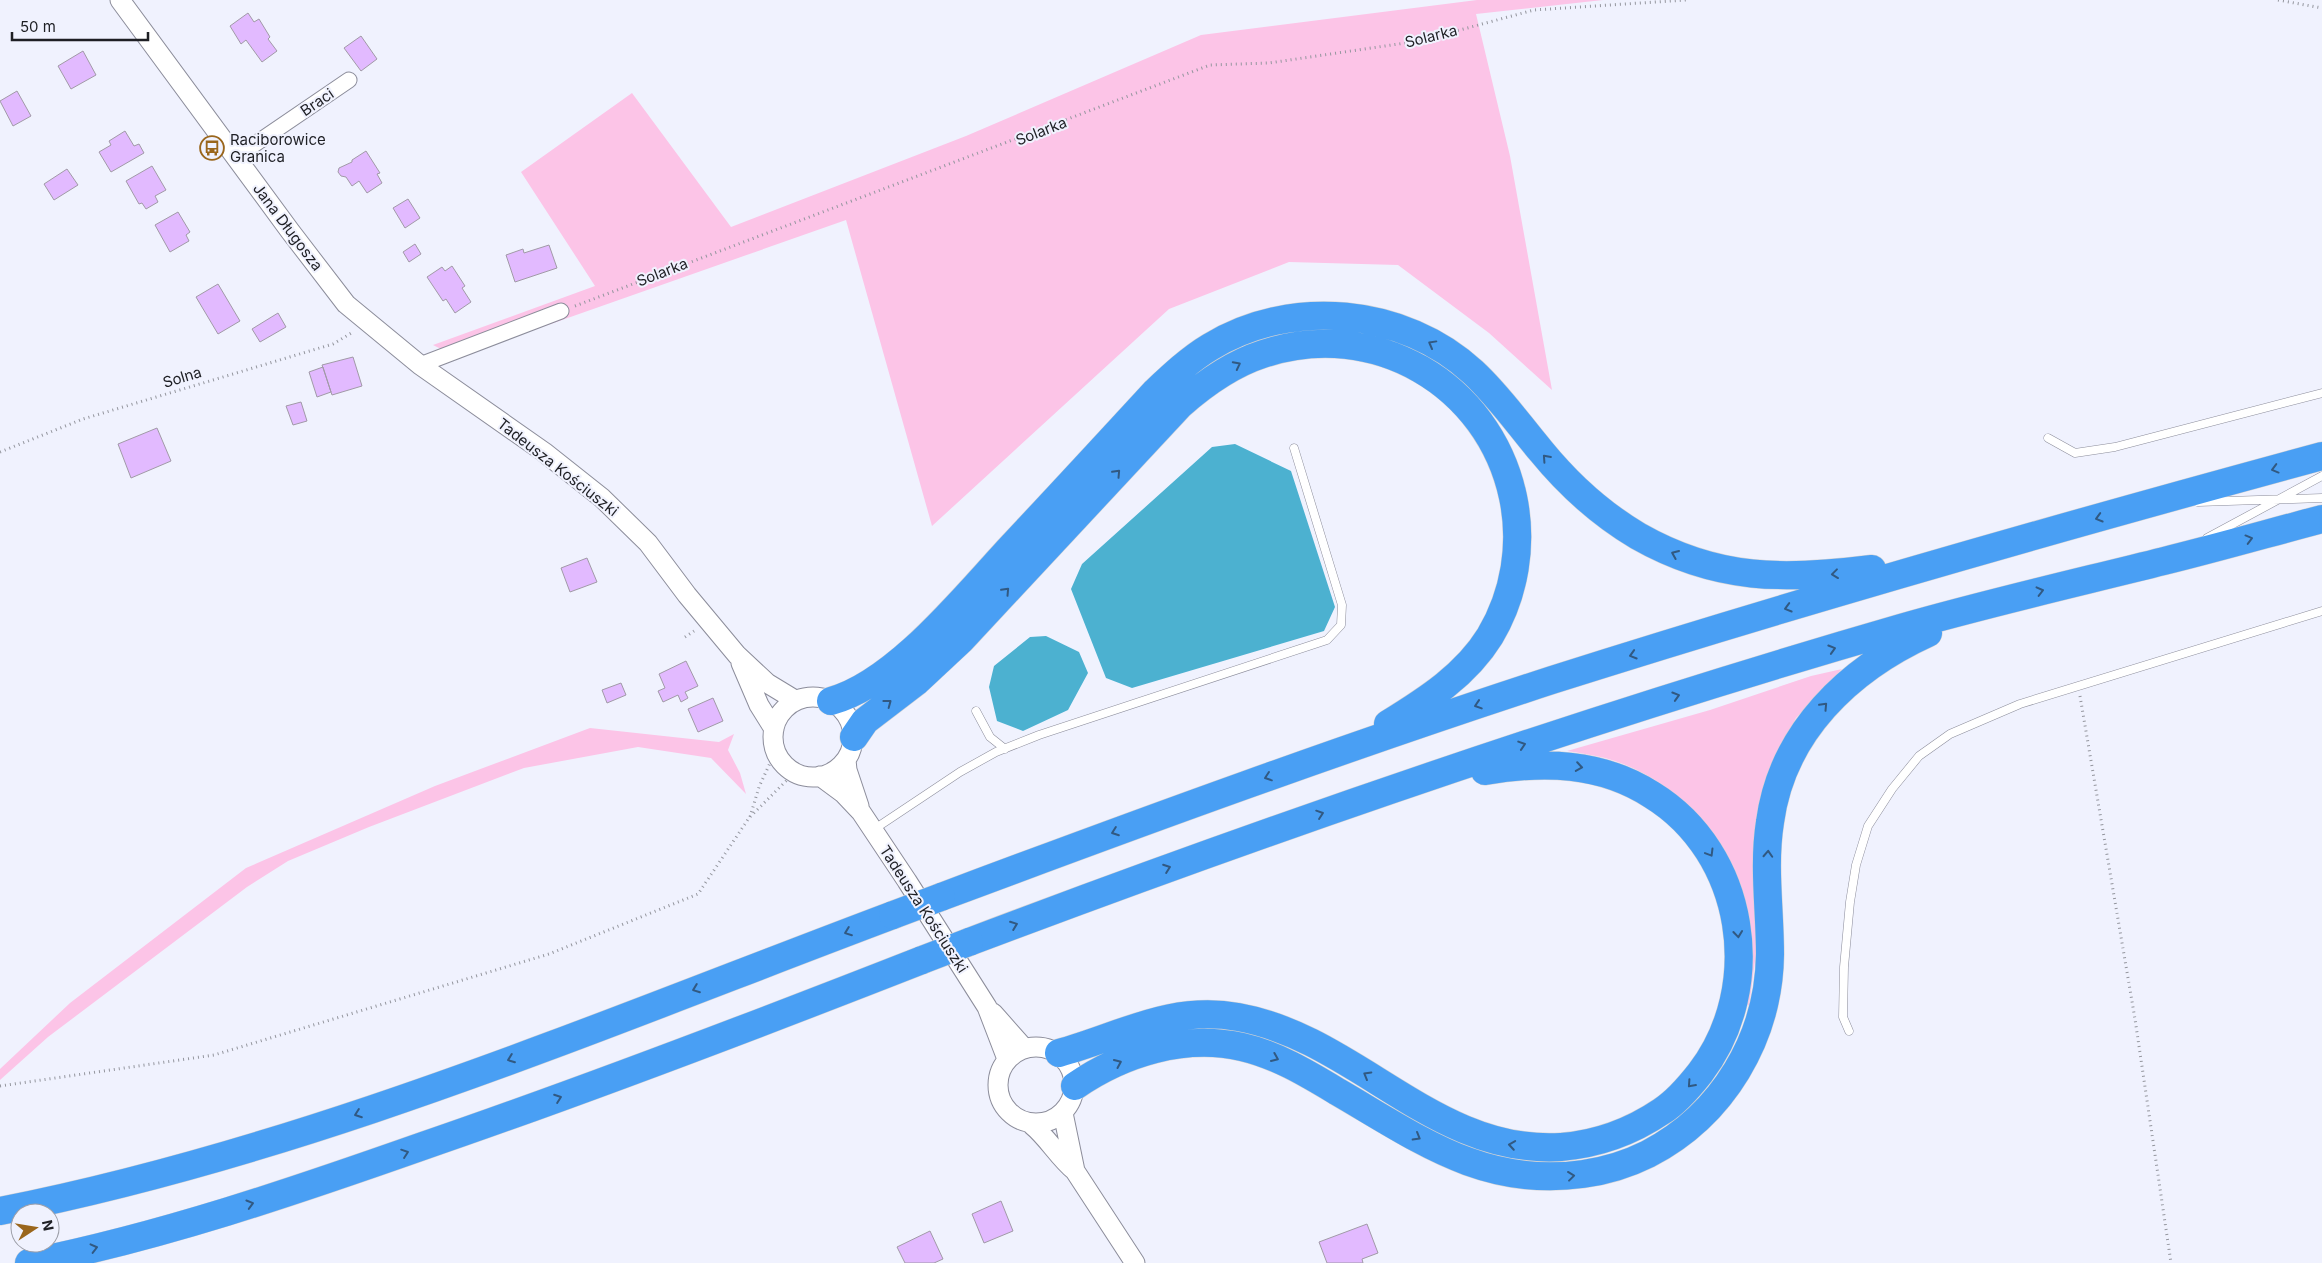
<svg xmlns="http://www.w3.org/2000/svg" width="2322" height="1263" font-family="Inter,sans-serif">
  <rect width="100%" height="100%" fill="#f0f2fe"/>
  <path fill="#fcc4e7" d="M1477,0H1603L1476,14L1510,156L1552,390L1489,333L1398,265L1289,262L1169,309L932,526L846,220L457,357L433,345L595,286L521,172L632,93L731,227L966,136L1201,35Z
    M1842,669L1796,718L1769,771L1761,798L1759,931L1749,1006L1745,1001C1749,978 1754,955 1751,932C1742,854 1683,779 1605,758C1593,755 1580,753 1567,751L1710,710L1811,676Z
    M590,728L719,742L734,734L728,750L740,773L746,794L711,758L638,747L524,768L369,827L288,861L247,887L48,1037L0,1080V1069L70,1003L246,868L435,786Z"/>
  <path fill="#4cb1d0" d="M1235,444L1291,471L1335,607L1324,631L1132,688L1106,678L1071,589L1082,564L1212,447Z
    M1046,636L1079,652L1088,673L1068,710L1023,731L997,721L989,687L994,666L1030,637Z"/>
  <path fill="#e2baff" stroke="#a19aa7" d="M248,13L254,22L259,19L270,37L268,39L277,51L262,62L246,40L241,44L230,26Z
    M361,36L377,59L361,71L344,48Z
    M83,51L96,75L71,89L58,66Z
    M17,91L31,116L13,126L0,101Z
    M125,131L134,146L139,144L144,153L111,172L99,152L111,145L109,141Z
    M366,151L380,173L377,174L382,183L367,193L359,181L352,186L346,177L341,176L338,172L339,168L352,162V160Z
    M152,166L166,190L155,196L158,202L146,209L142,203L139,204L126,181Z
    M67,169L78,185L54,200L44,184Z
    M408,199L420,218L405,228L393,208Z
    M178,212L190,232L186,235L189,241L170,252L155,225Z
    M415,244L421,254L409,262L403,252Z
    M549,245L557,268L515,282L506,255L523,249L524,253Z
    M452,266L465,286L462,288L471,302L455,313L446,299L443,301L427,277L442,267L445,271Z
    M218,284L240,321L218,334L196,297Z
    M278,313L286,327L260,342L252,329Z
    M353,357L362,386L332,395L322,365Z
    M323,367L331,392L317,397L309,372Z
    M301,402L307,421L293,425L286,406Z
    M157,428L171,461L131,478L118,444Z
    M587,558L597,582L570,592L561,568Z
    M686,661L698,686L685,692L688,698L681,702L678,695L663,702L658,691L665,688L659,674Z
    M621,683L626,695L607,703L602,690Z
    M713,698L723,721L698,732L688,709Z
    M1001,1201L1013,1231L984,1243L972,1214Z
    M1367,1224L1378,1253L1362,1259L1363,1263H1327L1319,1242Z
    M930,1231L943,1259L934,1263H905L897,1247Z"/>
  <g fill="none" stroke-linecap="round" stroke-linejoin="round">
    <g stroke="#8c8d9b" stroke-width="9">
      <path id="service" d="M2048,438L2075,453L2115,447L2322,393
        M2198,502L2322,498
        M2207,538L2322,476
        M976,711L990,737L1005,749
        M873,830L960,772L996,752L1039,735L1327,640L1341,625L1342,605L1294,448
        M1849,1031L1843,1017L1844,967L1850,902L1856,865L1868,826L1892,789L1919,756L1950,734L2020,704L2322,611"/>
    </g>
    <g stroke="#8c8d9b" stroke-width="17">
      <path id="minor" d="M236,157L349,80
        M420,365L561,311"/>
    </g>
    <g stroke="#8c8d9b" stroke-width="21">
      <path id="tertiary" d="M120,0L290,231L346,304L420,365L544,452L602,498L648,543L687,595L737,655L767,683L795,700
        M741,663L759,705L774,729
        M773 737a40 40 0 1 1 80 0a40 40 0 1 1-80 0Z
        M846,760L847,770L859,806
        M820,776L843,793L861,812L907,881L987,1007L1007,1059
        M993,1013L1024,1048
        M998 1085a38 38 0 1 1 76 0a38 38 0 1 1-76 0Z
        M1063,1113L1075,1171L1135,1263
        M1032,1125C1048,1138 1058,1157 1075,1171"/>
    </g>
    <g stroke="#d2d2d3" stroke-width="29">
      <path id="motorway" d="M831,701C897,683 967,594 1013,545C1061,494 1108,443 1155,392C1172,376 1190,359 1210,347C1291,297 1404,308 1473,372C1499,396 1519,425 1541,451C1568,484 1601,514 1638,536C1717,581 1785,580 1872,569
        M854,737L865,721L916,682L961,640L1180,405C1205,383 1232,364 1263,354C1374,317 1489,384 1513,497C1523,544 1515,594 1490,636C1466,675 1427,700 1388,724
        M941,897C1144,821 1346,747 1552,680C1807,599 2064,526 2322,456
        M969,942C1276,826 1586,719 1901,628C1988,603 2076,583 2164,561C2217,548 2269,533 2322,519
        M1059,1053C1121,1036 1170,1005 1238,1017C1356,1038 1435,1155 1561,1147C1598,1144 1631,1132 1662,1111C1676,1102 1689,1087 1700,1073C1766,987 1746,853 1652,795C1601,762 1543,761 1485,771
        M1075,1086C1123,1053 1184,1034 1242,1047C1277,1055 1308,1074 1338,1092C1419,1139 1484,1188 1583,1174C1605,1171 1628,1164 1648,1154C1723,1115 1769,1038 1770,954C1770,910 1763,866 1770,822C1782,732 1849,669 1928,633
        M0,1211C309,1150 600,1025 893,915
        M29,1263C163,1236 292,1192 420,1147C589,1089 756,1025 922,960"/>
    </g>
    <path stroke="#94969e" stroke-width="3" stroke-dasharray="1 4" stroke-linecap="butt" d="M2278,0L2322,8
      M575,306L1210,65L1269,63L1419,41L1534,10L1686,0
      M0,452L83,419L333,344L353,332
      M685,637L694,631
      M2080,696L2135,1019L2171,1263
      M750,817L759,787L776,750
      M0,1086L214,1055L549,954L698,894L749,818L795,772"/>
    <use href="#service" stroke="#fff" stroke-width="8"/>
    <use href="#minor" stroke="#fff" stroke-width="15"/>
    <use href="#tertiary" stroke="#fff" stroke-width="19"/>
    <use href="#motorway" stroke="#499ff4" stroke-width="28"/>
    <g stroke="#d2d2d3" stroke-width="29" stroke-linecap="butt">
      <path id="motorway-bridge" d="M893,915L941,897
        M922,960L969,942"/>
    </g>
    <use href="#motorway-bridge" stroke="#499ff4" stroke-width="28"/>
  </g>
  <defs><path id="oneway-chevron" d="M-2-3.5L2.5 0L-2 3.5" fill="none" stroke-width="1.6" stroke-linecap="round" stroke-linejoin="round" transform="scale(1.25)"/></defs>
  <g stroke="#315982">
    <use href="#oneway-chevron" transform="translate(1432 344) rotate(-151)"/>
    <use href="#oneway-chevron" transform="translate(1237 365) rotate(-27)"/>
    <use href="#oneway-chevron" transform="translate(1546 458) rotate(-132)"/>
    <use href="#oneway-chevron" transform="translate(2275 469) rotate(165)"/>
    <use href="#oneway-chevron" transform="translate(1117 473) rotate(-47)"/>
    <use href="#oneway-chevron" transform="translate(2099 518) rotate(164)"/>
    <use href="#oneway-chevron" transform="translate(2249 539) rotate(-15)"/>
    <use href="#oneway-chevron" transform="translate(1675 554) rotate(-157)"/>
    <use href="#oneway-chevron" transform="translate(1835 574) rotate(173)"/>
    <use href="#oneway-chevron" transform="translate(1006 591) rotate(-47)"/>
    <use href="#oneway-chevron" transform="translate(2040 591) rotate(-14)"/>
    <use href="#oneway-chevron" transform="translate(1788 608) rotate(164)"/>
    <use href="#oneway-chevron" transform="translate(1832 649) rotate(-17)"/>
    <use href="#oneway-chevron" transform="translate(1633 655) rotate(163)"/>
    <use href="#oneway-chevron" transform="translate(1676 696) rotate(-17)"/>
    <use href="#oneway-chevron" transform="translate(888 703) rotate(-37)"/>
    <use href="#oneway-chevron" transform="translate(1478 705) rotate(162)"/>
    <use href="#oneway-chevron" transform="translate(1824 706) rotate(-47)"/>
    <use href="#oneway-chevron" transform="translate(1522 745) rotate(-18)"/>
    <use href="#oneway-chevron" transform="translate(1579 767) rotate(9)"/>
    <use href="#oneway-chevron" transform="translate(1268 777) rotate(161)"/>
    <use href="#oneway-chevron" transform="translate(1320 814) rotate(-19)"/>
    <use href="#oneway-chevron" transform="translate(1115 832) rotate(160)"/>
    <use href="#oneway-chevron" transform="translate(1710 853) rotate(59)"/>
    <use href="#oneway-chevron" transform="translate(1768 854) rotate(-87)"/>
    <use href="#oneway-chevron" transform="translate(1167 868) rotate(-20)"/>
    <use href="#oneway-chevron" transform="translate(1014 925) rotate(-21)"/>
    <use href="#oneway-chevron" transform="translate(848 932) rotate(159)"/>
    <use href="#oneway-chevron" transform="translate(1738 934) rotate(84)"/>
    <use href="#oneway-chevron" transform="translate(696 989) rotate(159)"/>
    <use href="#oneway-chevron" transform="translate(1275 1058) rotate(23)"/>
    <use href="#oneway-chevron" transform="translate(511 1059) rotate(159)"/>
    <use href="#oneway-chevron" transform="translate(1118 1063) rotate(-24)"/>
    <use href="#oneway-chevron" transform="translate(1367 1075) rotate(-150)"/>
    <use href="#oneway-chevron" transform="translate(1691 1084) rotate(132)"/>
    <use href="#oneway-chevron" transform="translate(558 1098) rotate(-20)"/>
    <use href="#oneway-chevron" transform="translate(358 1114) rotate(160)"/>
    <use href="#oneway-chevron" transform="translate(1417 1137) rotate(30)"/>
    <use href="#oneway-chevron" transform="translate(1512 1145) rotate(-171)"/>
    <use href="#oneway-chevron" transform="translate(405 1153) rotate(-19)"/>
    <use href="#oneway-chevron" transform="translate(1571 1176) rotate(-7)"/>
    <use href="#oneway-chevron" transform="translate(250 1204) rotate(-16)"/>
    <use href="#oneway-chevron" transform="translate(94 1248) rotate(-14)"/>
  </g>
  <defs>
    <g id="bus-ring" transform="scale(1.25)"><circle r="9.5" fill="#f0f2fe" stroke="#9a661c" stroke-width="1.5"/><path d="M-5-6H5V4H4V6H2V4H-2V6H-4V4H-5ZM-3.5-4V0h7V-4ZM-3.5 1.2v1.5H-2V1.2ZM2 1.2v1.5H3.5V1.2Z" fill="#9a661c"/></g>
  </defs>
  <g fill-rule="evenodd">
    <use href="#bus-ring" x="212" y="148"/>
  </g>
  <g text-anchor="middle" dominant-baseline="central" stroke-width="4" stroke-linejoin="round" paint-order="stroke">
    <g font-size="15" fill="#1e1f24" stroke="#f0f2fe">
      <text transform="translate(1431 36) rotate(-14)">Solarka</text>
      <text transform="translate(317 102) rotate(-34)">Braci</text>
      <text transform="translate(1041 131) rotate(-21)">Solarka</text>
      <text transform="translate(288 227) rotate(53)">Jana Długosza</text>
      <text transform="translate(662 272) rotate(-21)">Solarka</text>
      <text transform="translate(182 377) rotate(-17)">Solna</text>
      <text transform="translate(558 467) rotate(38)">Tadeusza Kościuszki</text>
      <text transform="translate(924 909) rotate(57)">Tadeusza Kościuszki</text>
    </g>
    <g font-size="15" fill="#1e1f24" stroke="#f0f2fe" text-anchor="start">
      <text x="230" y="139">Raciborowice<tspan x="230" dy="17">Granica</tspan></text>
    </g>
  </g>
  <g transform="translate(35 1228) rotate(78)"><circle r="24" fill="#f0f2fe" stroke="#9c9ea7"/>
  <path d="M0-4L9 19L0 12L-9 19Z" fill="#9a661c"/>
  <text y="-8" font-size="14" font-weight="bold" text-anchor="middle" fill="#1e1f24">N</text>
  </g>
  <path d="M12 32v8h136v-8" fill="none" stroke="#1e1f24" stroke-width="2.5"/>
  <text x="20" y="32" font-size="15" fill="#1e1f24" stroke="#f0f2fe" stroke-width="4" paint-order="stroke">50 m</text>
</svg>
